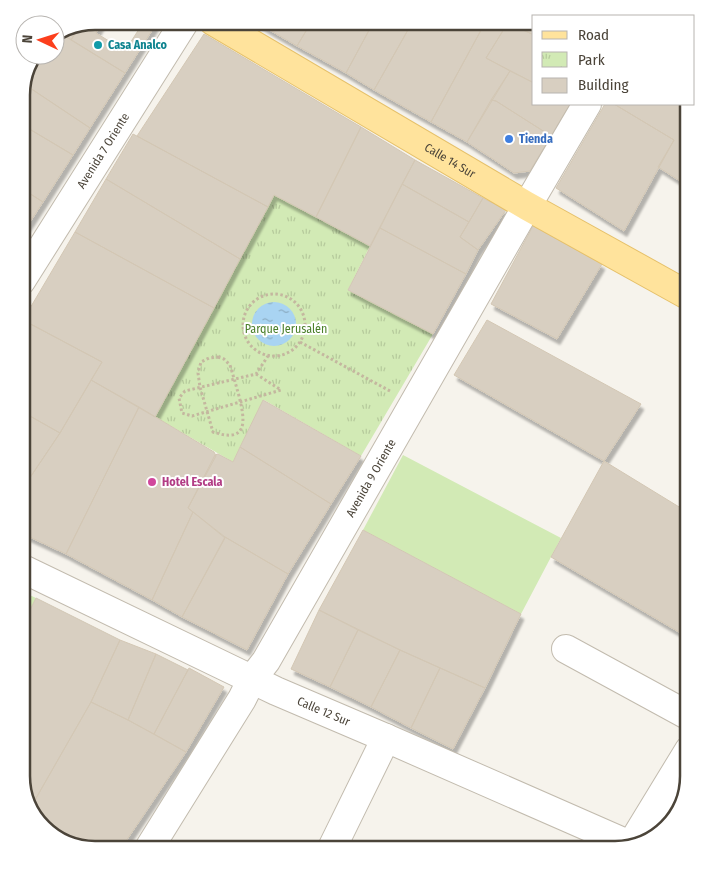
<svg xmlns="http://www.w3.org/2000/svg" width="710" height="871" font-family="'Fira Sans Condensed',sans-serif">
  <defs>
    <pattern id="park-tufts" width="24" height="20" patternUnits="userSpaceOnUse" patternTransform="scale(1.25)"><rect width="24" height="20" fill="#d2eab5"/><path d="M3 7l-1-3M5 7V3M7 7l1-3M15 17l-1-3M17 17v-4M19 17l1-3" fill="none" stroke="#b6ca9c"/></pattern>
    <pattern id="water-ripples" width="26" height="14" patternUnits="userSpaceOnUse" patternTransform="scale(1.25)"><rect width="26" height="14" fill="#a9d4f2"/><path d="M2 4q2-2 4 0t4 0M15 11q2-2 4 0t4 0" fill="none" stroke="#8caec5"/></pattern>
    <filter id="shadow"><feDropShadow dx="3" dy="5.5" stdDeviation="1" flood-color="#0004"/></filter>
  </defs>
  <rect width="100%" height="100%" fill="#f6f3ec"/>
  <path fill="#d2eab5" d="M403,455L561,538L521,614L363,530Z
    M21,591L36,598L21,628Z"/>
  <path fill="url(#park-tufts)" d="M274,195L370,246L348,290L433,334L361,456L264,400L233,462L155,417Z"/>
  <path fill="url(#water-ripples)" d="M252 324a22 22 0 1 1 44 0a22 22 0 1 1-44 0Z"/>
  <path fill="#d8cfc1" stroke="#d3c7b4" filter="url(#shadow)" d="M95,21H103L96,33L125,51L141,26L134,21H158L125,73L71,40L79,27Z
    M254,21H312L297,46Z
    M312,21H374L346,73L297,46Z
    M374,21H413L374,90L346,73Z
    M413,21H486L431,122L374,90Z
    M486,21H509L486,58L510,71L467,142L431,122Z
    M509,21H524L521,29L534,35V83L486,58Z
    M524,21H534V35L521,29Z
    M79,27L71,40L62,34Z
    M62,34L125,73L90,128L24,84L39,55H55V36Z
    M204,34L361,127L316,217L274,195L268,207L137,136Z
    M510,71L534,83V104H570L551,136L496,101L491,100Z
    M24,84L90,128L73,155L21,124V90Z
    M491,100L496,101L551,136L530,171L514,173L467,142Z
    M605,104H614L674,140L624,231L556,188Z
    M614,104H689V174L683,183L658,167L674,140Z
    M21,124L73,155L43,202L21,188Z
    M361,127L415,160L370,246L316,217Z
    M133,134L268,207L240,259L106,179Z
    M415,160L483,198L469,222L402,184Z
    M106,179L240,259L214,308L75,232Z
    M402,184L469,222L460,237L478,250L466,274L380,228Z
    M21,188L43,202L21,236Z
    M483,198L506,210L478,250L460,237Z
    M533,226L602,264L557,339L491,304Z
    M380,228L466,274L433,334L348,290Z
    M75,232L214,308L155,417L91,380L102,362L23,320Z
    M23,320L102,362L60,433L21,411V324Z
    M487,320L641,404L604,461L454,375Z
    M91,380L139,407L66,554L21,533V491L60,433Z
    M263,400L361,456L331,504L240,447Z
    M139,407L214,452L216,456L188,508L193,512L152,600L66,554Z
    M21,411L60,433L21,491Z
    M240,447L331,504L288,574L225,537L188,508L215,455L218,454L233,462Z
    M604,461L689,513V638L551,557Z
    M193,512L225,538L182,617L152,600Z
    M363,530L521,614L485,688L400,650L319,610Z
    M225,537L288,574L247,650L182,617Z
    M36,598L120,640L91,702L31,807L21,776V628Z
    M319,610L358,630L330,687L291,669Z
    M358,630L400,650L371,707L330,687Z
    M120,640L156,654L128,720L91,702Z
    M400,650L440,668L411,728L371,707Z
    M156,654L188,670L154,734L128,720Z
    M189,668L224,687L186,752L154,734Z
    M440,668L485,688L453,749L411,728Z
    M91,702L128,720L186,752L120,850H95L58,840L34,817L31,807Z"/>
  <g fill="none" stroke-linecap="round" stroke-linejoin="round">
    <g stroke="#c2bbae" stroke-width="30">
      <g id="minor">
        <path id="s1" d="M21,281L185,21"/>
        <path id="s2" d="M21,568L276,691L386,738L630,845"/>
        <path d="M566,649L689,716"/>
        <path d="M631,845L689,750"/>
        <path id="s3" d="M148,850L242,699L252,679L266,661L527,206L587,104"/>
        <path d="M331,850L386,738"/>
      </g>
    </g>
    <g stroke="#e6c16a" stroke-width="30">
      <g id="major">
        <path id="s4" d="M213,21L527,206L689,296"/>
      </g>
    </g>
    <path stroke="#c4b79f" stroke-width="3" stroke-dasharray="2.5 2.5" stroke-linecap="butt" d="M243 325a31 31 0 1 1 62 0a31 31 0 1 1-62 0Z
      M300,342L390,391
      M218,357L224,359L230,365C233,375 236,385 239,396C245,420 249,444 213,432L200,387L198,373L201,362L209,358Z
      M256,374L281,390L192,416L182,413L179,398L185,391L256,374L268,356"/>
    <use href="#minor" stroke="#fff" stroke-width="28"/>
    <use href="#major" stroke="#ffe39c" stroke-width="28"/>
  </g>
  <circle fill="#0f9aa8" stroke="#fff" stroke-width="2" cx="98" cy="45" r="5"/>
  <circle fill="#3f7fe0" stroke="#fff" stroke-width="2" cx="509" cy="139" r="5"/>
  <circle fill="#d1479c" stroke="#fff" stroke-width="2" cx="152" cy="482" r="5"/>
  <g text-anchor="middle" dominant-baseline="central" stroke-width="4" stroke-linejoin="round" paint-order="stroke">
    <g font-size="12" font-weight="bold" fill="#0d838f" stroke="#fff" text-anchor="start">
      <text x="108" y="45">Casa Analco</text>
    </g>
    <g font-size="12" font-weight="bold" fill="#366cbe" stroke="#fff" text-anchor="start">
      <text x="519" y="139">Tienda</text>
    </g>
    <g font-size="12" fill="#4b4439" stroke="#fff">
      <text stroke="none"><textPath href="#s1" startOffset="154">Avenida 7 Oriente</textPath></text>
      <text stroke="none"><textPath href="#s4" startOffset="275">Calle 14 Sur</textPath></text>
      <text stroke="none"><textPath href="#s3" startOffset="434">Avenida 9 Oriente</textPath></text>
      <text stroke="none"><textPath href="#s2" startOffset="335">Calle 12 Sur</textPath></text>
    </g>
    <g font-size="12" fill="#4a7f2a" stroke="#fff">
      <text x="286" y="329">Parque Jerusalén</text>
    </g>
    <g font-size="12" font-weight="bold" fill="#b23c85" stroke="#fff" text-anchor="start">
      <text x="162" y="482">Hotel Escala</text>
    </g>
  </g>
  <path d="M0 0H710V871H0ZM95 30H615A65 65 0 0 1 680 95V776A65 65 0 0 1 615 841H95A65 65 0 0 1 30 776V95A65 65 0 0 1 95 30Z" fill="#fff" fill-rule="evenodd"/>
  <path fill="none" stroke="#4b4439" stroke-width="2.5" d="M95 30H615A65 65 0 0 1 680 95V776A65 65 0 0 1 615 841H95A65 65 0 0 1 30 776V95A65 65 0 0 1 95 30Z"/>
  <rect x="532" y="15" width="162" height="90" fill="#ffffff" stroke="#b7b4b0"/>
  <rect x="542" y="31" width="25" height="8" fill="#ffe39c" stroke="#b7b4b0"/>
  <text x="578" y="40" font-size="15" fill="#4b4439">Road</text>
  <rect x="542" y="52" width="25" height="15" fill="url(#park-tufts)" stroke="#b7b4b0"/>
  <text x="578" y="65" font-size="15" fill="#4b4439">Park</text>
  <rect x="542" y="78" width="25" height="15" fill="#d8cfc1" stroke="#b7b4b0"/>
  <text x="578" y="90" font-size="15" fill="#4b4439">Building</text>
  <g transform="translate(40 40) rotate(274)"><circle r="24" fill="#ffffff" stroke="#b7b4b0"/>
  <path d="M0-4L9 19L0 12L-9 19Z" fill="#fc3f1d"/>
  <text y="-8" font-size="14" font-weight="bold" text-anchor="middle" fill="#4b4439">N</text>
  </g>
</svg>
